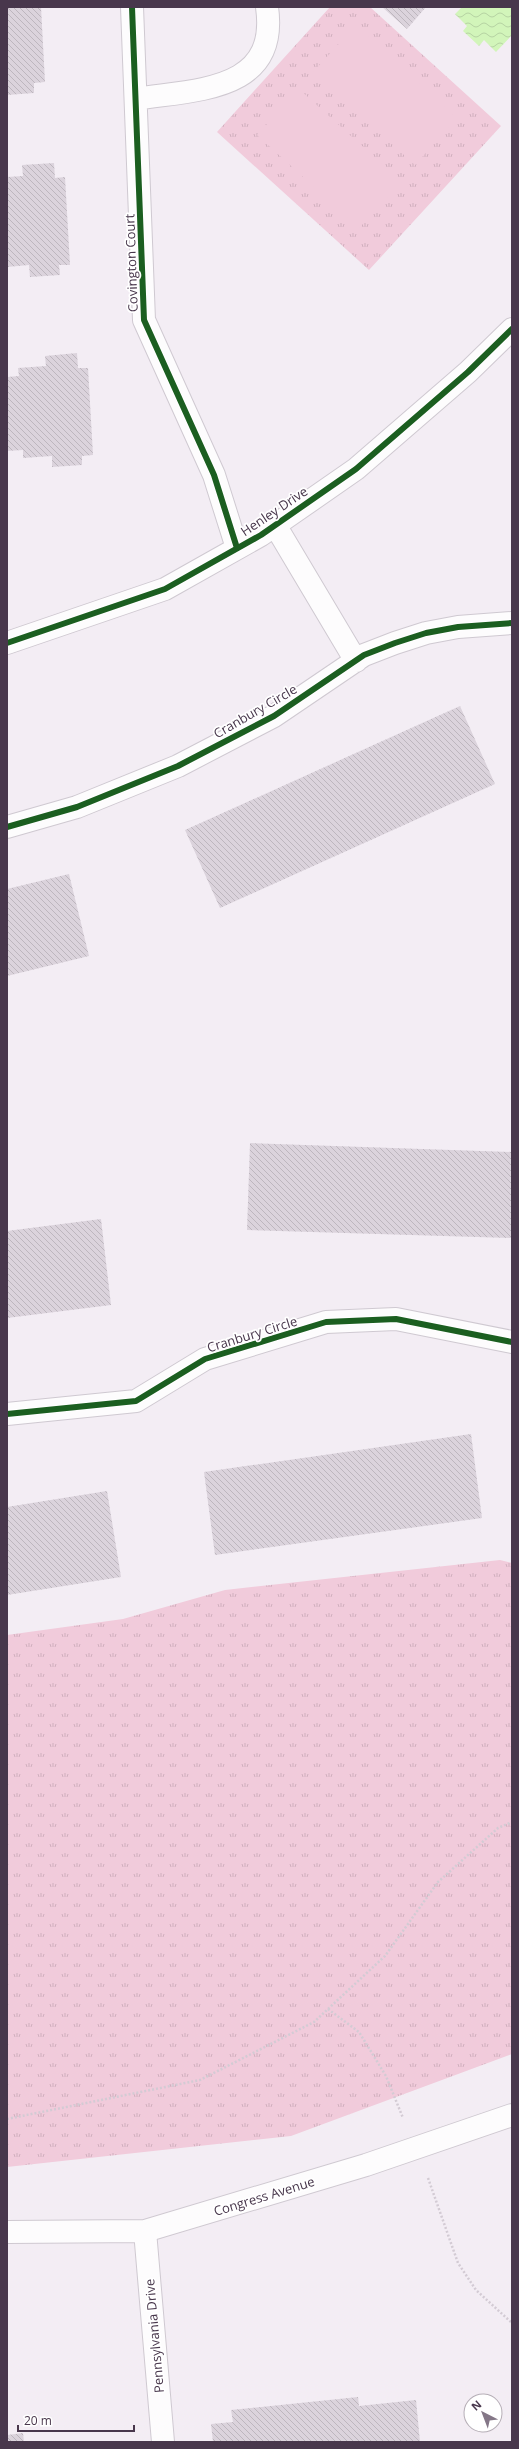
<svg xmlns="http://www.w3.org/2000/svg" width="519" height="2449" font-family="'Open Sans',sans-serif">
  <defs>
    <pattern id="park-tufts" width="24" height="20" patternUnits="userSpaceOnUse"><rect width="24" height="20" fill="#f1cbdb"/><path d="M3 7l-1-3M5 7V3M7 7l1-3M15 17l-1-3M17 17v-4M19 17l1-3" fill="none" stroke="#d0afbe"/></pattern>
    <pattern id="water-waves" width="16" height="10" patternUnits="userSpaceOnUse"><rect width="16" height="10" fill="#d2f5ba"/><path d="M0 5q4-4 8 0t8 0" fill="none" stroke="#b6d3a2"/></pattern>
    <pattern id="building-back-hatch" width="6" height="6" patternUnits="userSpaceOnUse"><rect width="6" height="6" fill="#dbd3dc"/><path d="M-1 5l2 2M0 0l6 6M5-1l2 2" fill="none" stroke="#bdb6be"/></pattern>
  </defs>
  <rect width="100%" height="100%" fill="#f3edf4"/>
  <path fill="url(#park-tufts)" d="M330,7H370L501,126L369,270L217,132Z
    M500,1560L512,1563V2054L291,2136L7,2167V1635L123,1619L225,1590Z"/>
  <path fill="#f1cbdb" d="M356,25L457,118L415,165L313,72Z
    M299,89L402,182L359,228L257,135Z"/>
  <path fill="url(#water-waves)" d="M462,7H512V35L496,52L484,40L479,46L463,31L467,26L455,14Z"/>
  <path fill="url(#building-back-hatch)" d="M7,7H41L45,82L34,83V93L7,95Z
    M382,7H426L407,29Z
    M54,163L55,178L65,177L70,265H59L60,275L30,277L29,265L7,267V177L23,176L22,165Z
    M77,353L78,368H88L93,455L82,456V465L52,467V456L23,458V450L7,451V377L19,376L18,368L46,366L45,356Z
    M460,706L495,784L220,908L185,830Z
    M69,874L89,956L7,976V889Z
    M250,1143L512,1152V1238L247,1230Z
    M101,1219L111,1305L7,1318V1231Z
    M471,1434L482,1518L215,1555L204,1472Z
    M107,1491L121,1577L7,1595V1507Z
    M358,2397L359,2406L416,2400L420,2442H213L211,2424L233,2422L231,2410Z
    M23,2433L24,2442H7V2435Z"/>
  <g fill="none" stroke-linecap="round" stroke-linejoin="round">
    <g stroke="#cfc9d1" stroke-width="24">
      <path id="minor" d="M132,7L144,320L214,475L237,548
        M136,99C197,89 279,92 267,7
        M275,525L356,661
        M7,643L165,589L261,535L356,469L468,372L512,329
        M7,827L77,807L178,766L274,716L364,655L395,643L426,633L458,627L512,623
        M7,1414L136,1401L205,1359L326,1322L396,1319L512,1342
        M145,2231L163,2442
        M7,2232L145,2231L366,2165L512,2115"/>
    </g>
    <path stroke="#d3cbd4" stroke-width="2.5" stroke-dasharray="2 2" stroke-linecap="butt" d="M328,2009L359,2032L386,2076L403,2118
      M7,2119L200,2080L314,2022L385,1956L438,1882L498,1828L512,1822
      M428,2178L458,2263L476,2290L512,2323"/>
    <use href="#minor" stroke="#fdfcfd" stroke-width="22"/>
    <g stroke="#fff" stroke-width="8">
      <path id="cycleway" d="M132,7L144,320L214,475L237,548
        M7,643L165,589L261,535L356,469L468,372L512,329
        M7,827L77,807L178,766L274,716L364,655L395,643L426,633L458,627L512,623
        M7,1414L136,1401L205,1359L326,1322L396,1319L512,1342"/>
    </g>
    <use href="#cycleway" stroke="#1b5e20" stroke-width="6"/>
  </g>
  <g text-anchor="middle" dominant-baseline="central" stroke-width="3.5" stroke-linejoin="round" paint-order="stroke">
    <g font-size="13" fill="#48374c" stroke="#fff">
      <text transform="translate(131 263) rotate(-92)">Covington Court</text>
      <text transform="translate(274 511) rotate(-34)">Henley Drive</text>
      <text transform="translate(255 711) rotate(-30)">Cranbury Circle</text>
      <text transform="translate(252 1334) rotate(-17)">Cranbury Circle</text>
      <text transform="translate(264 2196) rotate(-17)">Congress Avenue</text>
      <text transform="translate(154 2336) rotate(-95)">Pennsylvania Drive</text>
    </g>
  </g>
  <rect width="519" height="2449" fill="none" stroke="#48374c" stroke-width="16"/>
  <g transform="translate(483 2413) rotate(318)"><circle r="19" fill="#ffffff" stroke="#b6afb7"/>
  <path d="M0-3L7 15L0 10L-7 15Z" fill="#847787"/>
  <text y="-6" font-size="11" font-weight="bold" text-anchor="middle" fill="#48374c">N</text>
  </g>
  <path d="M18 2425v6h116v-6" fill="none" stroke="#48374c" stroke-width="2"/>
  <text x="24" y="2425" font-size="12" fill="#48374c" stroke="#ffffff" stroke-width="3" paint-order="stroke">20 m</text>
</svg>
